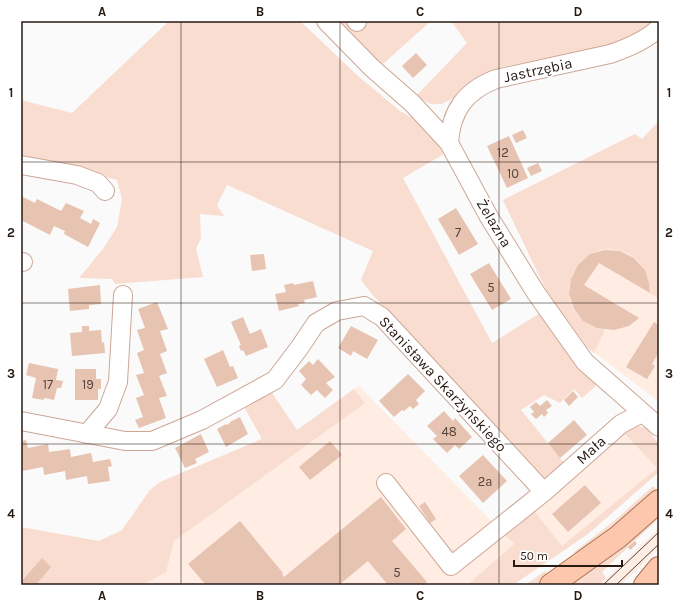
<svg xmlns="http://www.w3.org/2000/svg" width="680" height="606" font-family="Karla,sans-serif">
  <rect width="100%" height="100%" fill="#fafafa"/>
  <path fill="#ffece3" d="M659,121V402L587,347L546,290L503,200L635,134L642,139Z
    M359,386L514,544L467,585H123L143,548L297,430Z
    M623,432L657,468L562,546L532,508Z
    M659,528V549L621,585H599Z"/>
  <path fill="#f9ddd0" d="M169,21H300L358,76L400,111L424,124L444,154L403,178L492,343L540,313L578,368L597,385L582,398L574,389L560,403L544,395L521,410L565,464L546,480L537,477L371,293L361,280L373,251L227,185L217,205L224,216L200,214L201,238L196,249L203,277L115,284L112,279L79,278L103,249L117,227L122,199L117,180L21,155V100L72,113Z
    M330,21H431L384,63L376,65Z
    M451,21H653L644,31L622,44L502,67L476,79L455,97L442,104H431L415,97L467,43Z
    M659,121V233L656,237L659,238V299L650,293C650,280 645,267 635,258C583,219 533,314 605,330L594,353L587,347L546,290L503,200L635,134L642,139Z
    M354,389L365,403L174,541L166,572L143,585H21V527L99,541L122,530L150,490L160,482L262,439L244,407L272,393L297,430Z
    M633,425L646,428L659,444V472L588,534L513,585H467L514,544L501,531L532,508L562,546L657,468L623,432Z
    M653,486L658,491L577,557L574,552L614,521Z
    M659,512V518L602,572L606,578L599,585H565Z
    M545,571L549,577L536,585H525Z"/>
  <path fill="#e7c3b1" d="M416,53L427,65L413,78L402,66Z
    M523,130L527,138L516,143L512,135Z
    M509,136L528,178L507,188L487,146Z
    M538,163L542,171L531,176L527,168Z
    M21,196L35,203L37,199L61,211L66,203L84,211L80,218L91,224L93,219L100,223L88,247L64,234L65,231L54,226L50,235L21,220Z
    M456,208L478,244L459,255L438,219Z
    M605,250L620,251L634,258L645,270L649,283L650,293L599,263L584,285L639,318L629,326L614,330L597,328L583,321L574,309L569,294L571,279L578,265L590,254Z
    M264,254L266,269L252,271L250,255Z
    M489,263L511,299L492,310L470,274Z
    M313,281L317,297L304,300L305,303L298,304L299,306L279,311L275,294L286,292L284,285L293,283L294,285Z
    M100,285L101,304L89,305V309L70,311L68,289Z
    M157,302L168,329L160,331L167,351L160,354L167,373L159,376L167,396L159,398L166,418L139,428L135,420L143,417L136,398L144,395L136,375L144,373L137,353L144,350L137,330L145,328L138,309Z
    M243,317L250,334L261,329L268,347L246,356L243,350L241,351L239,346L241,345L231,322Z
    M654,322L659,325V352L652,364L655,366L647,379L626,367Z
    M82,326H89V331L101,330L102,343L104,342L105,353L72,356L70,333L82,332Z
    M351,326L378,340L367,359L353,351L351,356L338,348Z
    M223,350L230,367L233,366L238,378L217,387L204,359Z
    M318,359L335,377L326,383L333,390L325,398L317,390L311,395L301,385L306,379L299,371L309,361L313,365Z
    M29,363L58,369L56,380L63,381L61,388H57L54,400L44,398V400L32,398L36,378L26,375Z
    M75,369H96V379H101V389H98V400H75Z
    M408,374L425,391L416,400L419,404L413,409L410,406L404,411L402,410L394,417L379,401Z
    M573,391L578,397L569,406L564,400Z
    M547,400L552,406L546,410L548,413L544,417L542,414L536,419L531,414L534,412L530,407L536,402L540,406Z
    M444,411L453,421L455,418L472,437L459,449L455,445L447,453L433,439L437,436L427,426Z
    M240,417L248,434L226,447L217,429L226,424L227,425L230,423V422Z
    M574,420L587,435L560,458L548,443Z
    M201,434L209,452L195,459L197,463L185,468L175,448Z
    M26,440L28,448L48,444L49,452L70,449L71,457L91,453L93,462L110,459L112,466L108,467L110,481L88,484L87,476L66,480L65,471L44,475L43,467L22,471L21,441Z
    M330,441L342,455L310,480L299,467Z
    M483,455L507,481L483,503L459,476Z
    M585,485L601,503L568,532L552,514Z
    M381,497L406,529L392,541L427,582L423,585H388L368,561L339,585H206L188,564L240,521L283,573L282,574L284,577Z
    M425,502L436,519L430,523L419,506Z
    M635,541L637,544L630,550L628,547Z
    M42,558L51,567L36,585H21V582Z"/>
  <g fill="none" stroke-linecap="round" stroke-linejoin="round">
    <g stroke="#cca796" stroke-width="20">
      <path id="minor" d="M326,21L372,68L412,103L449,143L489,217L536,293L585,362L659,427
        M356,21L357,22
        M449,143C451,111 465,91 496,79L610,54C628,48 645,41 659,28
        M21,165L77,175L98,183L105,191
        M21,262H23
        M21,421L125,441H152L202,420L275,380L300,347L316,323L337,311L364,306L382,317L544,492
        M87,434L108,409L118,382L123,295
        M386,483L451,566L544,492L621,424L642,413"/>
    </g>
    <g stroke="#b07252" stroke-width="24">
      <path id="major" d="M551,585L618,537L659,501
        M645,585L659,568"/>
    </g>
    <use href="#minor" stroke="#fff" stroke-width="18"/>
    <use href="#major" stroke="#fcc7ac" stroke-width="22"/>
    <path stroke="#534843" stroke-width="1" d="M603,585L659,532
      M616,585L659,544"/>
  </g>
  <path fill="none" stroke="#271a13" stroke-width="1" stroke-opacity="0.55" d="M181,21V585M340,21V585M499,21V585M21,162H659M21,303H659M21,444H659"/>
  <g text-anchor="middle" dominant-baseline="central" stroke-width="4" stroke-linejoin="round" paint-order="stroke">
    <g font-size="13" fill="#57443a">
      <text x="503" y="152">12</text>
      <text x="513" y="173">10</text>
      <text x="458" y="232">7</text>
      <text x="491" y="287">5</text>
      <text x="48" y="384">17</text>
      <text x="88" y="384">19</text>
      <text x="449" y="431">48</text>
      <text x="485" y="481">2a</text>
      <text x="397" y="572">5</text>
    </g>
    <g font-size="15" fill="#271a13" stroke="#fff">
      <text transform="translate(538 70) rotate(-12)">Jastrzębia</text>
      <text transform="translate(494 223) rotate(59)">Żelazna</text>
      <text transform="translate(443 384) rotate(47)">Stanisława Skarżyńskiego</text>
      <text transform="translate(591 450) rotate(-42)">Mała</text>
    </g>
  </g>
  <rect width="680" height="606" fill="none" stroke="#ffffff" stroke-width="44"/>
  <path d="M514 560v6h108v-6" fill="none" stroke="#271a13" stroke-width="2"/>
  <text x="520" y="560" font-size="12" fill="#271a13" stroke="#ffffff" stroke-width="3" paint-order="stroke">50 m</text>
  <rect x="22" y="22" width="636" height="562" fill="none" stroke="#271a13" stroke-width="1.5"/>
  <g font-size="13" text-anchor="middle" font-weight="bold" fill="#271a13">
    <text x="102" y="16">A</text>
    <text x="260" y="16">B</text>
    <text x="420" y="16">C</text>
    <text x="578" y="16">D</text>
    <text x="11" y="97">1</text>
    <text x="669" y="97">1</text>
    <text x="11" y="237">2</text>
    <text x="669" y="237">2</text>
    <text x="11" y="378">3</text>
    <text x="669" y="378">3</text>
    <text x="11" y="518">4</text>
    <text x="669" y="518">4</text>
    <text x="102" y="600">A</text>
    <text x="260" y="600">B</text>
    <text x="420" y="600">C</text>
    <text x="578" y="600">D</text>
  </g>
</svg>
